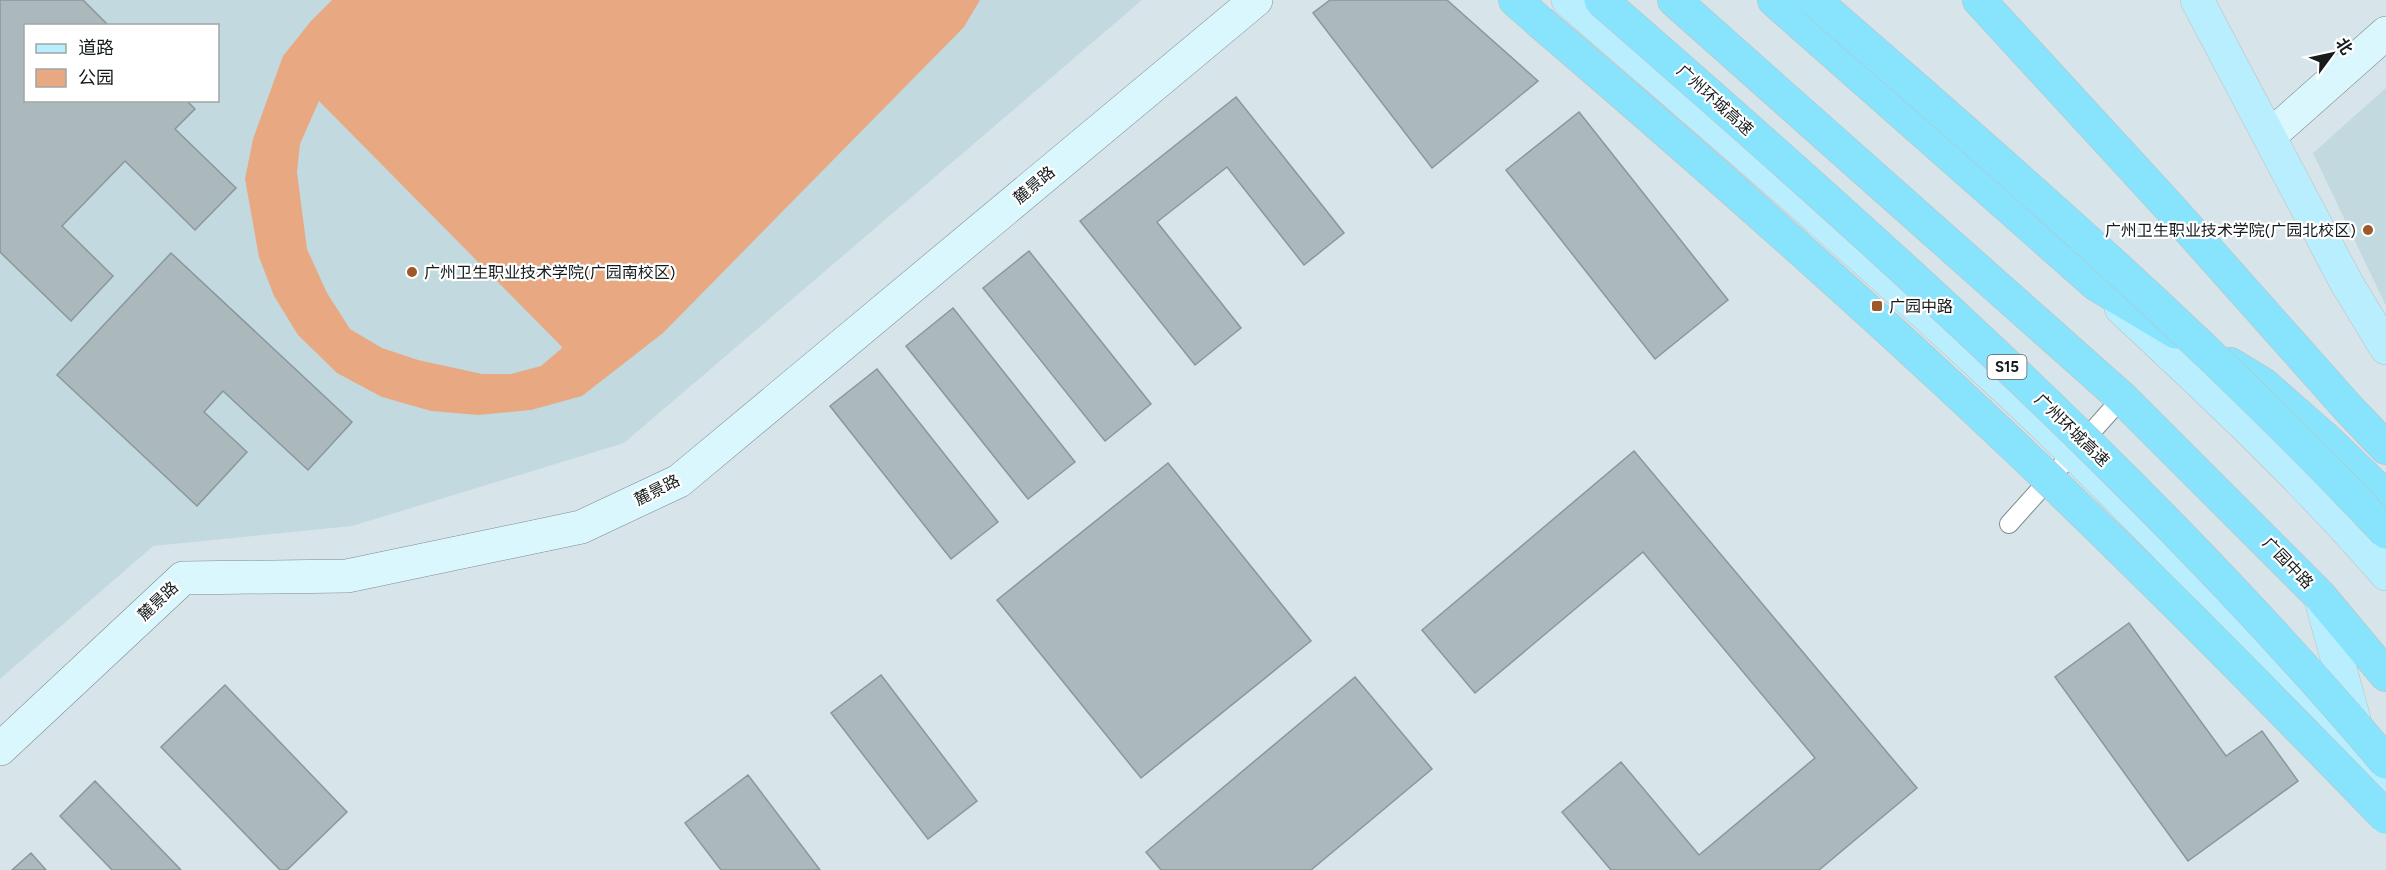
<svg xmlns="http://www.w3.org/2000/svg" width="2386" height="870" font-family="Figtree,'Noto Sans SC',sans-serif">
  <rect width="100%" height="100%" fill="#d7e4e9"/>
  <path fill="#c2d9e0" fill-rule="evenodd" d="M0,0H1142L624,443L352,526L153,546L0,679ZM26,26H218V100H26Z
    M2386,88V306L2313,153Z"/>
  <path fill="#e8a982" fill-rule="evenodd" d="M332,0H980L964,27L663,333L582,396L531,410L478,415L431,411L382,397L337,373L298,335L274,296L259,257L245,179L253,139L283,56L311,21ZM319,101L562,347V348L541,366L511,374H482L418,360L382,348L350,329L327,293L307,249L302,211L297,172L300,144Z"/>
  <path fill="#abb9bd" stroke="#8a979b" stroke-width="1.5" d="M0,0H83L109,26H26V100H186L195,109L175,129L236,188L195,230L125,161L62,226L113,276L71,321L0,252Z
    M1330,0H1447L1538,81L1432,168L1313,13Z
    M1236,97L1344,233L1304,265L1227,167L1157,222L1241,328L1195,365L1080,221Z
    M1579,112L1728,300L1655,359L1506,170Z
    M1029,251L1151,404L1105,441L983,288Z
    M171,253L352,422L308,470L223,391L204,412L247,452L197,506L57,375Z
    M953,308L1075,462L1028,499L906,346Z
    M877,369L998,522L951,559L830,406Z
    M1634,451L1917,788L1819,870H1611L1562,812L1621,762L1699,855L1815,758L1643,552L1475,693L1422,630Z
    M1168,463L1311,641L1141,778L997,600Z
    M2129,623L2226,756L2262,731L2298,781L2188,861L2055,677Z
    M881,675L977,801L928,839L831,713Z
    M1355,677L1432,769L1311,870H1161L1146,852Z
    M225,685L347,812L287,870H280L161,747Z
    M748,775L820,870H721L685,823Z
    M95,781L181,870H112L60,816Z
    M31,853L46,870H12Z"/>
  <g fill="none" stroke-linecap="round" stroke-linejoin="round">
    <g stroke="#7e8b8e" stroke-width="20">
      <path id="lane" d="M2009,524L2122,398"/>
    </g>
    <g stroke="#7e8b8e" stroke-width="34">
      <path id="secondary" d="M2270,136L2386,33
        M0,749L183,578L347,576L581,527L679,481L1256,0"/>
    </g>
    <g stroke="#bebfbf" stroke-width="34">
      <path id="primary" d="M1568,0C1709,123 1851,244 1988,372C2130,503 2262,644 2386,792
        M2197,0L2346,282L2386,348
        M2121,308C2212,393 2305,480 2386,574
        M2320,596L2358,734"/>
    </g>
    <g stroke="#bebfbf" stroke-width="34">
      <path id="highway" d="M1515,0L1540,22
        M1674,0L2122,398L2320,596L2386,675
        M1774,0L2097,285L2176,332
        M1979,0L2171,209L2348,408L2386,448
        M2230,364L2263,384L2329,442L2386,497"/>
    </g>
    <use href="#lane" stroke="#fff" stroke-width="18"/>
    <use href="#secondary" stroke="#dbf7fe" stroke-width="33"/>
    <use href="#primary" stroke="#b8eefe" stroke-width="33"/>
    <use href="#highway" stroke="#88e3fd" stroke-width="33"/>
    <g stroke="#bebfbf" stroke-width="34" stroke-linecap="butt">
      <path id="highway-bridge" d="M1601,0C1875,239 2151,484 2386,762
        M1814,0C2010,170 2208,342 2386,532
        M1540,22C1707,165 1872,310 2031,462C2152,578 2270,697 2386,817"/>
    </g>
    <use href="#highway-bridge" stroke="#88e3fd" stroke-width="33"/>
  </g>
  <g fill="#9d592b" stroke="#fff" stroke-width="2">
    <circle cx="2368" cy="230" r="6"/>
    <circle cx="412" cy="272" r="6"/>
    <rect x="1871" y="300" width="12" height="12" rx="3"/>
  </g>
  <g text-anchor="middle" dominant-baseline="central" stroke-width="4.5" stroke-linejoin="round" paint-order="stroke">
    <rect fill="#fff" stroke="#5c5f60" stroke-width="1.5" x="1987.5" y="355" width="39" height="24" rx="4.5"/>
    <g font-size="15" font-weight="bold" fill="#161b1c">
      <text x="2007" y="367">S15</text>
    </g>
    <g font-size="16" fill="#161b1c" stroke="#fff">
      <text transform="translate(1715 100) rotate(42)">广州环城高速</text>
      <text transform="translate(1034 185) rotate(-40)">麓景路</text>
      <text transform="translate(2072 430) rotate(44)">广州环城高速</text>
      <text transform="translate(657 490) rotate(-27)">麓景路</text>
      <text transform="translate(2288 563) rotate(46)">广园中路</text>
      <text transform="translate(158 601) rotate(-43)">麓景路</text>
    </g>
    <g font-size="16" fill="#161b1c" stroke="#fff" text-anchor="start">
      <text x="2356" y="230" text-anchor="end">广州卫生职业技术学院(广园北校区)</text>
      <text x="424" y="272">广州卫生职业技术学院(广园南校区)</text>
      <text x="1889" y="306">广园中路</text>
    </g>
  </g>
  <rect x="24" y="24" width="195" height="78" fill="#ffffff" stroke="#a2a4a4" stroke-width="1.5"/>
  <rect x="36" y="44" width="30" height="9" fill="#b8eefe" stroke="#a2a4a4" stroke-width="1.5"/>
  <text x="78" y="54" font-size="18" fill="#161b1c">道路</text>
  <rect x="36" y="69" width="30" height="18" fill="#e8a982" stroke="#a2a4a4" stroke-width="1.5"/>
  <text x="78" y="84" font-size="18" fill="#161b1c">公园</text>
  <g transform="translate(2332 54) rotate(57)" stroke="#ffffff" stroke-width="4.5" paint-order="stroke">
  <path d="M0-4.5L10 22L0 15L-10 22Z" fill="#161b1c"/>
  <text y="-9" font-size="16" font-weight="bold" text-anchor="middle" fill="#161b1c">北</text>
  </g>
</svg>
